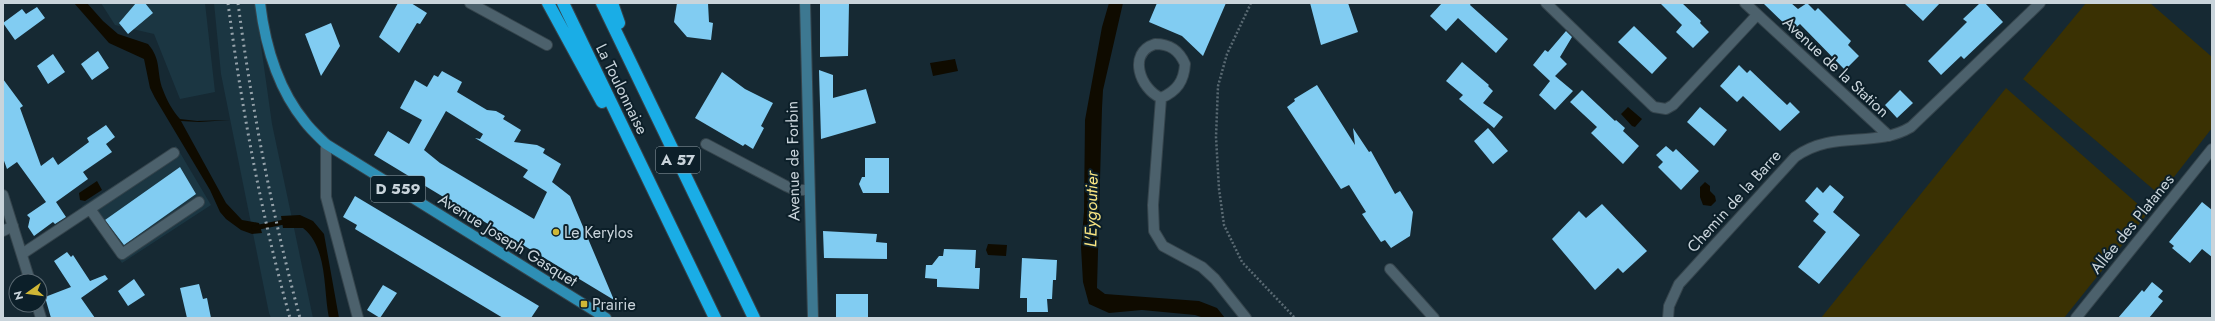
<svg xmlns="http://www.w3.org/2000/svg" width="2215" height="321" font-family="Jost,sans-serif">
  <rect width="100%" height="100%" fill="#162933"/>
  <path fill="#1b3642" d="M101,3H205L215,92L180,99L154,34L115,25Z
    M214,3H255L272,124L313,318H271L269,313L221,74Z
    M176,146L211,205L122,263L82,206Z"/>
  <path fill="#3a3103" d="M2086,3H2150L2212,57V128L2160,195L2023,79Z
    M2006,88L2148,213L2064,318H1821Z"/>
  <path fill="#0f0b00" d="M74,3H87L103,21L118,34L148,44C162,60 156,72 163,90C167,101 173,111 180,119L197,121L230,120L199,122L181,121L226,203L242,220L259,223L262,233L252,234L241,230L226,219L220,212L210,190L155,98L150,88L144,59L109,43Z
    M1109,3H1123L1103,90L1102,108L1097,288L1105,294L1199,301L1217,308L1225,318H1204L1195,315L1142,310L1109,313L1089,304L1083,282L1081,247L1084,212L1085,120L1102,27Z
    M955,59L958,71L933,76L930,63Z
    M1628,107L1642,119L1635,127L1632,126L1621,114Z
    M97,181L102,190L85,201L80,200L79,193Z
    M1705,182L1710,186V191L1715,196L1716,201L1711,206L1703,205L1700,197V187Z
    M300,215L313,221L324,234L339,318H329C323,289 328,248 303,228H283L281,216Z
    M988,244L1007,245L1006,256L988,255L986,250Z"/>
  <g fill="none" stroke-linecap="round" stroke-linejoin="round">
    <path stroke="#0f0b00" stroke-width="5" d="M254,228L289,221"/>
  </g>
  <path fill="#81ccf2" fill-rule="evenodd" d="M136,3H145L153,13L128,34L119,23Z
    M398,3H411L427,13L420,24L417,23L399,53L379,37Z
    M677,3H708L709,22L713,23L711,40L687,37L674,22Z
    M820,3H849L848,56L820,57Z
    M1157,3H1226L1203,56L1182,36L1149,22Z
    M1310,3H1348L1358,32L1321,45Z
    M1442,3H1471L1470,5L1508,39L1496,53L1458,18L1446,31L1430,16Z
    M1660,3H1682L1701,21L1700,23L1709,32L1693,48L1676,32L1682,25Z
    M1763,3H1791L1798,9L1807,3L1815,11L1818,8L1851,41L1848,45L1859,56L1845,70L1800,24L1792,31Z
    M1904,3H1940L1923,21Z
    M1980,3H1985L2003,22L1964,59L1961,56L1941,75L1928,61L1967,22L1963,19Z
    M37,7L45,18L15,40L3,23L22,9L26,14Z
    M331,23L340,46L321,76L305,34Z
    M1634,26L1667,58L1652,74L1618,42Z
    M1566,31L1572,37L1560,57L1567,64L1555,76L1573,91L1555,110L1539,95L1550,81L1533,65L1545,50L1548,52Z
    M98,51L109,68L92,80L81,64Z
    M53,54L65,72L48,84L37,66Z
    M1462,62L1489,85L1488,86L1493,91L1483,103L1503,117L1494,128L1459,99L1463,95L1446,81Z
    M1739,65L1747,73L1750,70L1787,105L1790,102L1800,112L1780,131L1743,96L1737,102L1720,86Z
    M819,70L833,75V98L866,89L876,123L821,139Z
    M442,71L462,82L457,92L487,110L496,111L505,116L503,119L521,130L514,142L537,145L545,149L543,153L561,164L552,182L570,196L614,300L374,155L388,131L409,144L422,120L400,108L415,80L427,87L434,75L438,77ZM446,111L483,134L480,139L475,138L528,170L523,177L547,192L534,219L440,163L424,150Z
    M722,72L745,89L773,103L761,126L764,128L753,149L745,144L743,146L695,118Z
    M3,79L23,106L20,108L41,166L53,157L58,165L89,142L87,138L106,125L115,137L106,144L112,152L83,172L88,179L56,202L66,217L55,224L53,222L34,236L28,227L30,218L27,215L46,202L17,162L7,169L3,158Z
    M1317,85L1355,145L1353,128L1369,152L1371,151L1395,194L1400,191L1413,212L1410,236L1391,248L1385,240L1381,242L1362,214L1366,212L1349,185L1341,189L1287,107L1295,101L1294,99Z
    M1582,90L1615,121L1616,120L1625,128L1623,131L1639,146L1623,164L1591,133L1597,127L1570,102Z
    M1900,90L1913,103L1897,118L1885,105Z
    M1700,107L1727,130L1714,146L1687,122Z
    M1488,128L1508,151L1493,164L1474,141Z
    M1666,146L1673,152L1676,149L1699,171L1681,190L1658,167L1663,162L1656,155Z
    M865,158H889V193H863L859,184L862,177H865Z
    M180,167L196,194L124,245L105,220Z
    M1830,185L1844,197L1833,212L1860,235L1819,284L1798,267L1826,232L1813,221L1819,214L1805,201L1817,187L1823,193Z
    M355,196L539,306L531,318H503L355,229L357,225L343,217Z
    M2202,202L2212,210V257L2202,249L2190,263L2172,248L2174,246L2169,242Z
    M1602,204L1647,251L1623,273L1618,268L1595,290L1552,239L1579,211L1586,218Z
    M823,231L877,234L876,242L887,243V259L824,258Z
    M944,249L976,250L975,268H980L979,289L937,287V279L925,278L926,265H932L939,256H943Z
    M67,252L71,257L73,255L90,281L105,275L108,279L81,298L95,318H51L45,297L71,287L54,261Z
    M1022,258L1057,260L1056,280H1053L1052,299H1047L1048,312H1027V298H1020Z
    M134,279L145,295L128,306L118,291Z
    M2152,282L2163,291L2158,297L2163,301L2149,318H2118L2142,290L2144,292Z
    M199,284L203,299L207,298L211,318H187L180,288Z
    M383,285L397,293L380,318L367,310Z
    M836,294H868V318H836Z"/>
  <g fill="none" stroke-linecap="round" stroke-linejoin="round">
    <g stroke="#35444c" stroke-width="12">
      <path id="lane" d="M1155,44C1170,44 1179,50 1185,64C1184,81 1177,91 1161,98C1140,89 1127,53 1155,44Z
        M1161,98L1153,205L1154,231L1163,246L1202,267L1215,279L1246,318
        M326,144V197L358,318
        M90,209L122,254L199,202
        M22,254L174,153
        M1390,269L1434,318
        M2076,318L2212,149"/>
    </g>
    <g stroke="#35444c" stroke-width="12">
      <path id="street" d="M470,3L547,45
        M1546,3L1654,107L1666,109L1673,105L1757,15
        M1745,3L1889,136
        M706,144L786,186L795,190H809
        M3,195L30,281
        M3,231L13,226
        M37,305L41,318
        M1668,318L1669,306L1679,284L1795,157C1834,129 1874,149 1911,127L2040,3"/>
    </g>
    <g stroke="#35444c" stroke-width="12">
      <path id="secondary" d="M805,3L813,318"/>
    </g>
    <g stroke="#35444c" stroke-width="12">
      <path id="primary" d="M260,3C265,44 278,89 305,122C311,130 319,137 326,144L606,318"/>
    </g>
    <g stroke="#35444c" stroke-width="14">
      <path id="highway" d="M548,3L602,102
        M563,3L715,318
        M602,3L754,318
        M612,3L619,23"/>
    </g>
    <path stroke="#5a6a73" stroke-width="2.5" stroke-dasharray="2 2" stroke-linecap="butt" d="M1251,3L1227,54L1218,86L1216,137L1219,189L1224,225L1242,262L1295,318"/>
    <use href="#lane" stroke="#4c616c" stroke-width="10"/>
    <use href="#street" stroke="#4c616c" stroke-width="10"/>
    <use href="#secondary" stroke="#3d7891" stroke-width="10"/>
    <use href="#primary" stroke="#2e8fb5" stroke-width="10"/>
    <use href="#highway" stroke="#1aade6" stroke-width="12"/>
    <path stroke="#95a2aa" stroke-width="3" stroke-dasharray="2 4" stroke-linecap="butt" d="M228,3C242,110 261,214 290,318
      M238,3C252,110 272,214 300,318"/>
  </g>
  <g fill="#d0b736" stroke="#0c1f29" stroke-width="1.5">
    <circle cx="556" cy="232" r="4"/>
    <rect x="580" y="300" width="8" height="8" rx="2"/>
  </g>
  <g text-anchor="middle" dominant-baseline="central" stroke-width="4" stroke-linejoin="round" paint-order="stroke">
    <g fill="#0c1f29" stroke="#909ea6" stroke-width="1">
      <rect x="656" y="147" width="44" height="26" rx="3"/>
      <rect x="371" y="176" width="54" height="26" rx="3"/>
    </g>
    <g font-size="15" font-weight="bold" fill="#c9d4db">
      <text x="678" y="160">A 57</text>
      <text x="398" y="189">D 559</text>
    </g>
    <g font-size="16" fill="#c9d4db" stroke="#0c1f29">
      <text transform="translate(1836 67) rotate(43)">Avenue de la Station</text>
      <text transform="translate(622 89) rotate(64)">La Toulonnaise</text>
      <text transform="translate(793 161) rotate(-91)">Avenue de Forbin</text>
      <text transform="translate(1734 201) rotate(-48)">Chemin de la Barre</text>
      <text transform="translate(2132 224) rotate(-51)">Allée des Platanes</text>
      <text transform="translate(508 240) rotate(32)">Avenue Joseph Gasquet</text>
    </g>
    <g font-size="16" fill="#c9d4db" stroke="#0c1f29" text-anchor="start">
      <text x="564" y="232">Le Kerylos</text>
      <text x="592" y="304">Prairie</text>
    </g>
    <g font-size="17" font-style="italic" fill="#f9e582" stroke="#0c1f29">
      <text transform="translate(1091 209) rotate(-89)">L'Eygoutier</text>
    </g>
  </g>
  <rect width="2215" height="321" fill="none" stroke="#c9d4db" stroke-width="8"/>
  <g transform="translate(28 293) rotate(256)"><circle r="19" fill="#0c1f29" stroke="#586770"/>
  <path d="M0-3L7 15L0 10L-7 15Z" fill="#d0b736"/>
  <text y="-6" font-size="11" font-weight="bold" text-anchor="middle" fill="#c9d4db">N</text>
  </g>
</svg>
